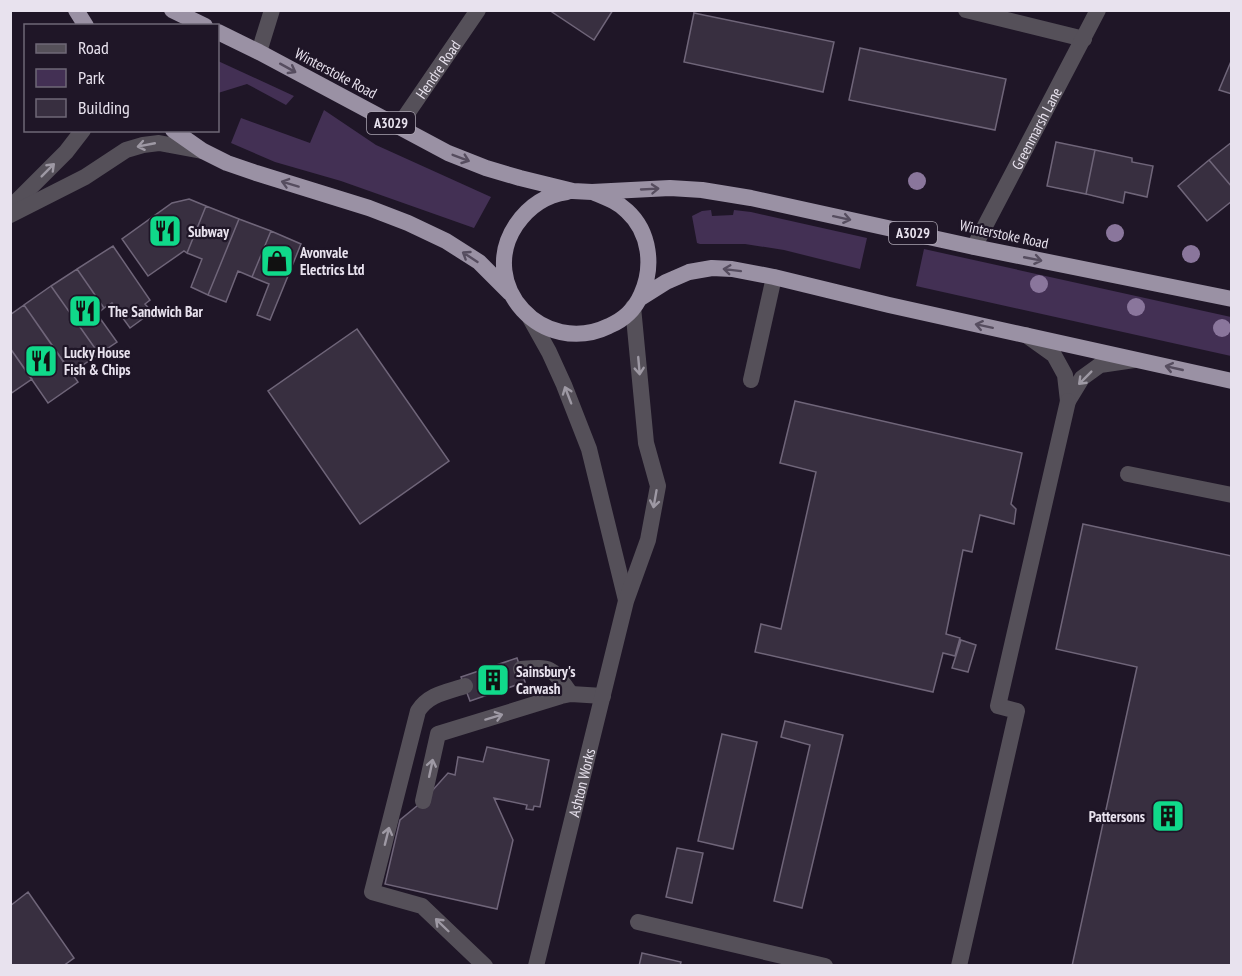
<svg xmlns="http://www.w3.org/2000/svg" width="1242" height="976" font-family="'PT Sans Narrow',sans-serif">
  <rect width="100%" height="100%" fill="#1f1627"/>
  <path fill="#433054" d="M218,61L294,96L286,105L247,84L218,93Z
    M324,110L376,145L491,197L474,228L341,181L275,162L231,143L241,118L310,143Z
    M711,210L712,216L733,215L734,210L751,212L867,238L860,269L784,250L745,244H700L697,243L692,216L702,211Z
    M924,249L1231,317V356L916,286Z"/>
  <path fill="#382f40" stroke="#6f6579" stroke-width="1.5" d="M553,10H613L594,40L552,12Z
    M694,13L834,42L823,92L684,62Z
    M860,48L1006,79L995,130L849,100Z
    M1232,59V94L1219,90Z
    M1056,142L1095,150L1086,194L1047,186Z
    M1232,142V187L1209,160Z
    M1095,150L1132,158V162L1153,166L1147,197L1125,192L1123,203L1086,194Z
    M1209,160L1232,187V201L1207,221L1178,186Z
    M189,199L206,206L187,253L184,251L148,276L122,239L172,203Z
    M206,206L239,219L208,295L191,287L202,259L187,253Z
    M239,219L271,231L252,277L238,271L226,302L208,295Z
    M271,231L301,244L270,320L257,315L269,284L252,277Z
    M113,246L150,300L145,304L152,312L130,328L112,303L104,308L77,269Z
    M77,269L104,308L97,314L117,342L99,354L51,286Z
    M51,286L99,354L71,373L24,305Z
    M24,305L78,382L48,403L10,348V315Z
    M357,329L449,461L360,524L268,391Z
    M10,348L32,379L10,394Z
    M795,401L1022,453L1011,504L1016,509L1014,524L980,515L972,552L963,550L946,634L960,638L955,656L943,653L933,692L755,652L761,624L781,629L816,472L780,463Z
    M1083,524L1232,556V966H1072L1137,667L1056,649Z
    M961,640L976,645L968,672L952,668Z
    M517,658L525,682L470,701L461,677Z
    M785,721L843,735L802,908L774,901L810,745L781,737Z
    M722,734L757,742L733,849L698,841Z
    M487,747L549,760L540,807L534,806L533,810L526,809L527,805L494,798L513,840L497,909L385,884L400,820L423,801L448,773L455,775L458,757L483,762Z
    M677,848L703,853L692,903L666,897Z
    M28,892L74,958L63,966H10V906Z
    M642,953L681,962L680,966H639Z"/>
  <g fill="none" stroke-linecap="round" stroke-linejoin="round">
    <g stroke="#555059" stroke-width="16">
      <path d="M966,10L1084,39"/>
      <path d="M259,52L272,10"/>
      <path id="s1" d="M974,247L1098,10"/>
      <path d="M1026,335L1054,355L1065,375L1068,401L1082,378L1100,365L1134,360"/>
      <path d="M751,380L774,277"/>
      <path d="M1128,474L1232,495"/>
      <path d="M521,669C553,666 552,668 571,694"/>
      <path d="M465,686C447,692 429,694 418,711L372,892L422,906L485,966"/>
      <path d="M423,801L438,734L561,696L571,694L603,696"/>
      <path d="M638,922L825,966"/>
      <path d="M959,966L1017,711L998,706L1068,401"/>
    </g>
    <g stroke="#555059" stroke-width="16">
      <path id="s2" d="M398,127L478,10"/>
      <path d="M10,208L66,152L83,130"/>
      <path d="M10,215L85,177L126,150L143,145L159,143L202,151"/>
      <path d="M530,318L549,352L564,385L589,449L626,600"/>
      <path id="s3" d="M536,966L626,601L648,540L658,486L646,443L633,307"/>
    </g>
    <path stroke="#9a91a4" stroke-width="16" d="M76,10L86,26
      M172,10L205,26
      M218,32L259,52L448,153L486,168L520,178L573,191L592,192L670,188L702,190L751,198L974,247L1232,299
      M173,130L203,151L227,163L256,173L369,208L408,223L446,241L479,262L510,293
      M567,192C545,195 529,206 516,225C476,285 543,358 609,326C623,320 635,309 641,295C654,267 650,232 627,211C618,202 607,198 595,193
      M639,299L666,282L689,272L712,268L732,269L774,277L889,305L1232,381"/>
  </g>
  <g fill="#8a769c">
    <circle cx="917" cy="181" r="9"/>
    <circle cx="1115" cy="233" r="9"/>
    <circle cx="1191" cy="254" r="9"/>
    <circle cx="1039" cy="284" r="9"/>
    <circle cx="1136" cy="307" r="9"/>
    <circle cx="1222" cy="328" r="9"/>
  </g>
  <defs><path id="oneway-shaft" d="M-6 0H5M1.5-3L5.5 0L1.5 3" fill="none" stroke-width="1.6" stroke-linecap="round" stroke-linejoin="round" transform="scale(1.5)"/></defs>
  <g stroke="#564d5f">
    <use href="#oneway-shaft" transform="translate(288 68) rotate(29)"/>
    <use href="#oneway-shaft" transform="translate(461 158) rotate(21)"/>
    <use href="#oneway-shaft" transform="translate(290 184) rotate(-163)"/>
    <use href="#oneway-shaft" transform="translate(650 189) rotate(-3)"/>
    <use href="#oneway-shaft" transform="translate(842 218) rotate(12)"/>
    <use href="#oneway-shaft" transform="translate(470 257) rotate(-147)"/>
    <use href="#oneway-shaft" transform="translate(1033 259) rotate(11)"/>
    <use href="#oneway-shaft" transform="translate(732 270) rotate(-173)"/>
    <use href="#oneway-shaft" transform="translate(984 326) rotate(-168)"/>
    <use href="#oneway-shaft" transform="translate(1174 368) rotate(-167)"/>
  </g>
  <g stroke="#9e99a4">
    <use href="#oneway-shaft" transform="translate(146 145) rotate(169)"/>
    <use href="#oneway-shaft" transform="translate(48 170) rotate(-45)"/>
    <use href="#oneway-shaft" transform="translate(639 366) rotate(85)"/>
    <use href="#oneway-shaft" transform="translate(1085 378) rotate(135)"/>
    <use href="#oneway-shaft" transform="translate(568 395) rotate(-111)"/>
    <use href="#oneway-shaft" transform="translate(655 499) rotate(100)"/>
    <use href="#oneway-shaft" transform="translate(494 717) rotate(-17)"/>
    <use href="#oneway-shaft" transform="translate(431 768) rotate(-78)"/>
    <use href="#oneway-shaft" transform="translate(387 836) rotate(-76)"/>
    <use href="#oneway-shaft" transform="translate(442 925) rotate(-136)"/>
  </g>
  <defs>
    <g id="restaurant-square" transform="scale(1.725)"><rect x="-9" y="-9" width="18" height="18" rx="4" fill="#10d98a" stroke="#1f1627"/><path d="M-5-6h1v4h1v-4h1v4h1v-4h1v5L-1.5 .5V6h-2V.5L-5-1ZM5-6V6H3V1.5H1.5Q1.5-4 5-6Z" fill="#111"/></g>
    <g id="shop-square" transform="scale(1.725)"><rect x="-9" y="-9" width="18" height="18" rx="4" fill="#10d98a" stroke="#1f1627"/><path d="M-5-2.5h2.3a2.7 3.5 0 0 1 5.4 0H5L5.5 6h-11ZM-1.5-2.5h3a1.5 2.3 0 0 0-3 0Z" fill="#111"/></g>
    <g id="building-square" transform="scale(1.725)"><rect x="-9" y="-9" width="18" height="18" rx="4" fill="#10d98a" stroke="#1f1627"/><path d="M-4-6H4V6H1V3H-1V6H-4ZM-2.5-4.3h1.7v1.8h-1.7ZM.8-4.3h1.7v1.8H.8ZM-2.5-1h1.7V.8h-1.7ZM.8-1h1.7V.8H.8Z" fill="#111"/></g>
  </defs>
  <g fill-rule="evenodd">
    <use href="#restaurant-square" x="165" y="231"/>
    <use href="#shop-square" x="277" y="261"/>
    <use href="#restaurant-square" x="85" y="311"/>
    <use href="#restaurant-square" x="41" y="361"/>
    <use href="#building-square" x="493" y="680"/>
    <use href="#building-square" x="1168" y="816"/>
  </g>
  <g text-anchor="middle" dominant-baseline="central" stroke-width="4.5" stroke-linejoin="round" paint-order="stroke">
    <g fill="#1f1627" stroke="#aca5b2" stroke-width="1.5">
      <rect x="367" y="112" width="48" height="22" rx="4.5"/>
      <rect x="889" y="222" width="48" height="22" rx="4.5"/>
    </g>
    <g font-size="14" font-weight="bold" fill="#e8e2ee">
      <text x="391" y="123">A3029</text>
      <text x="913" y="233">A3029</text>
    </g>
    <g font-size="15" fill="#e8e2ee" stroke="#1f1627">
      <text stroke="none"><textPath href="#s2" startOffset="70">Hendre Road</textPath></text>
      <text transform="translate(336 73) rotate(28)">Winterstoke Road</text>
      <text stroke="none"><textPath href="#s1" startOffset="134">Greenmarsh Lane</textPath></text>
      <text transform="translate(1004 234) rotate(12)">Winterstoke Road</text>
      <text stroke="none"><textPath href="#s3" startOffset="189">Ashton Works</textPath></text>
    </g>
    <g font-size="15" font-weight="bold" fill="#e8e2ee" stroke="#1f1627" text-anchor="start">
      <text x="188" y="231">Subway</text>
      <text x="300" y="252">Avonvale<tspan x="300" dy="17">Electrics Ltd</tspan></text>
      <text x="108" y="311">The Sandwich Bar</text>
      <text x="64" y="352">Lucky House<tspan x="64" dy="17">Fish &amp; Chips</tspan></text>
      <text x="516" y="671">Sainsbury's<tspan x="516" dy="17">Carwash</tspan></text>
      <text x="1145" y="816" text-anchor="end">Pattersons</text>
    </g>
  </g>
  <rect width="1242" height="976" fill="none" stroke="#e8e2ee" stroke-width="24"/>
  <rect x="24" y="24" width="195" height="108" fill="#1f1627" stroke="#6f6877" stroke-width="1.5"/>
  <rect x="36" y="44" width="30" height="9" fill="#555059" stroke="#6f6877" stroke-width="1.5"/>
  <text x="78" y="54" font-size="18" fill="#e8e2ee">Road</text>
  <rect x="36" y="69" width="30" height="18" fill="#433054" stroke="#6f6877" stroke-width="1.5"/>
  <text x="78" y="84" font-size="18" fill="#e8e2ee">Park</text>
  <rect x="36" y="99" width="30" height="18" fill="#382f40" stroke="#6f6877" stroke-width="1.5"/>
  <text x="78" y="114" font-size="18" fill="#e8e2ee">Building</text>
</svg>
